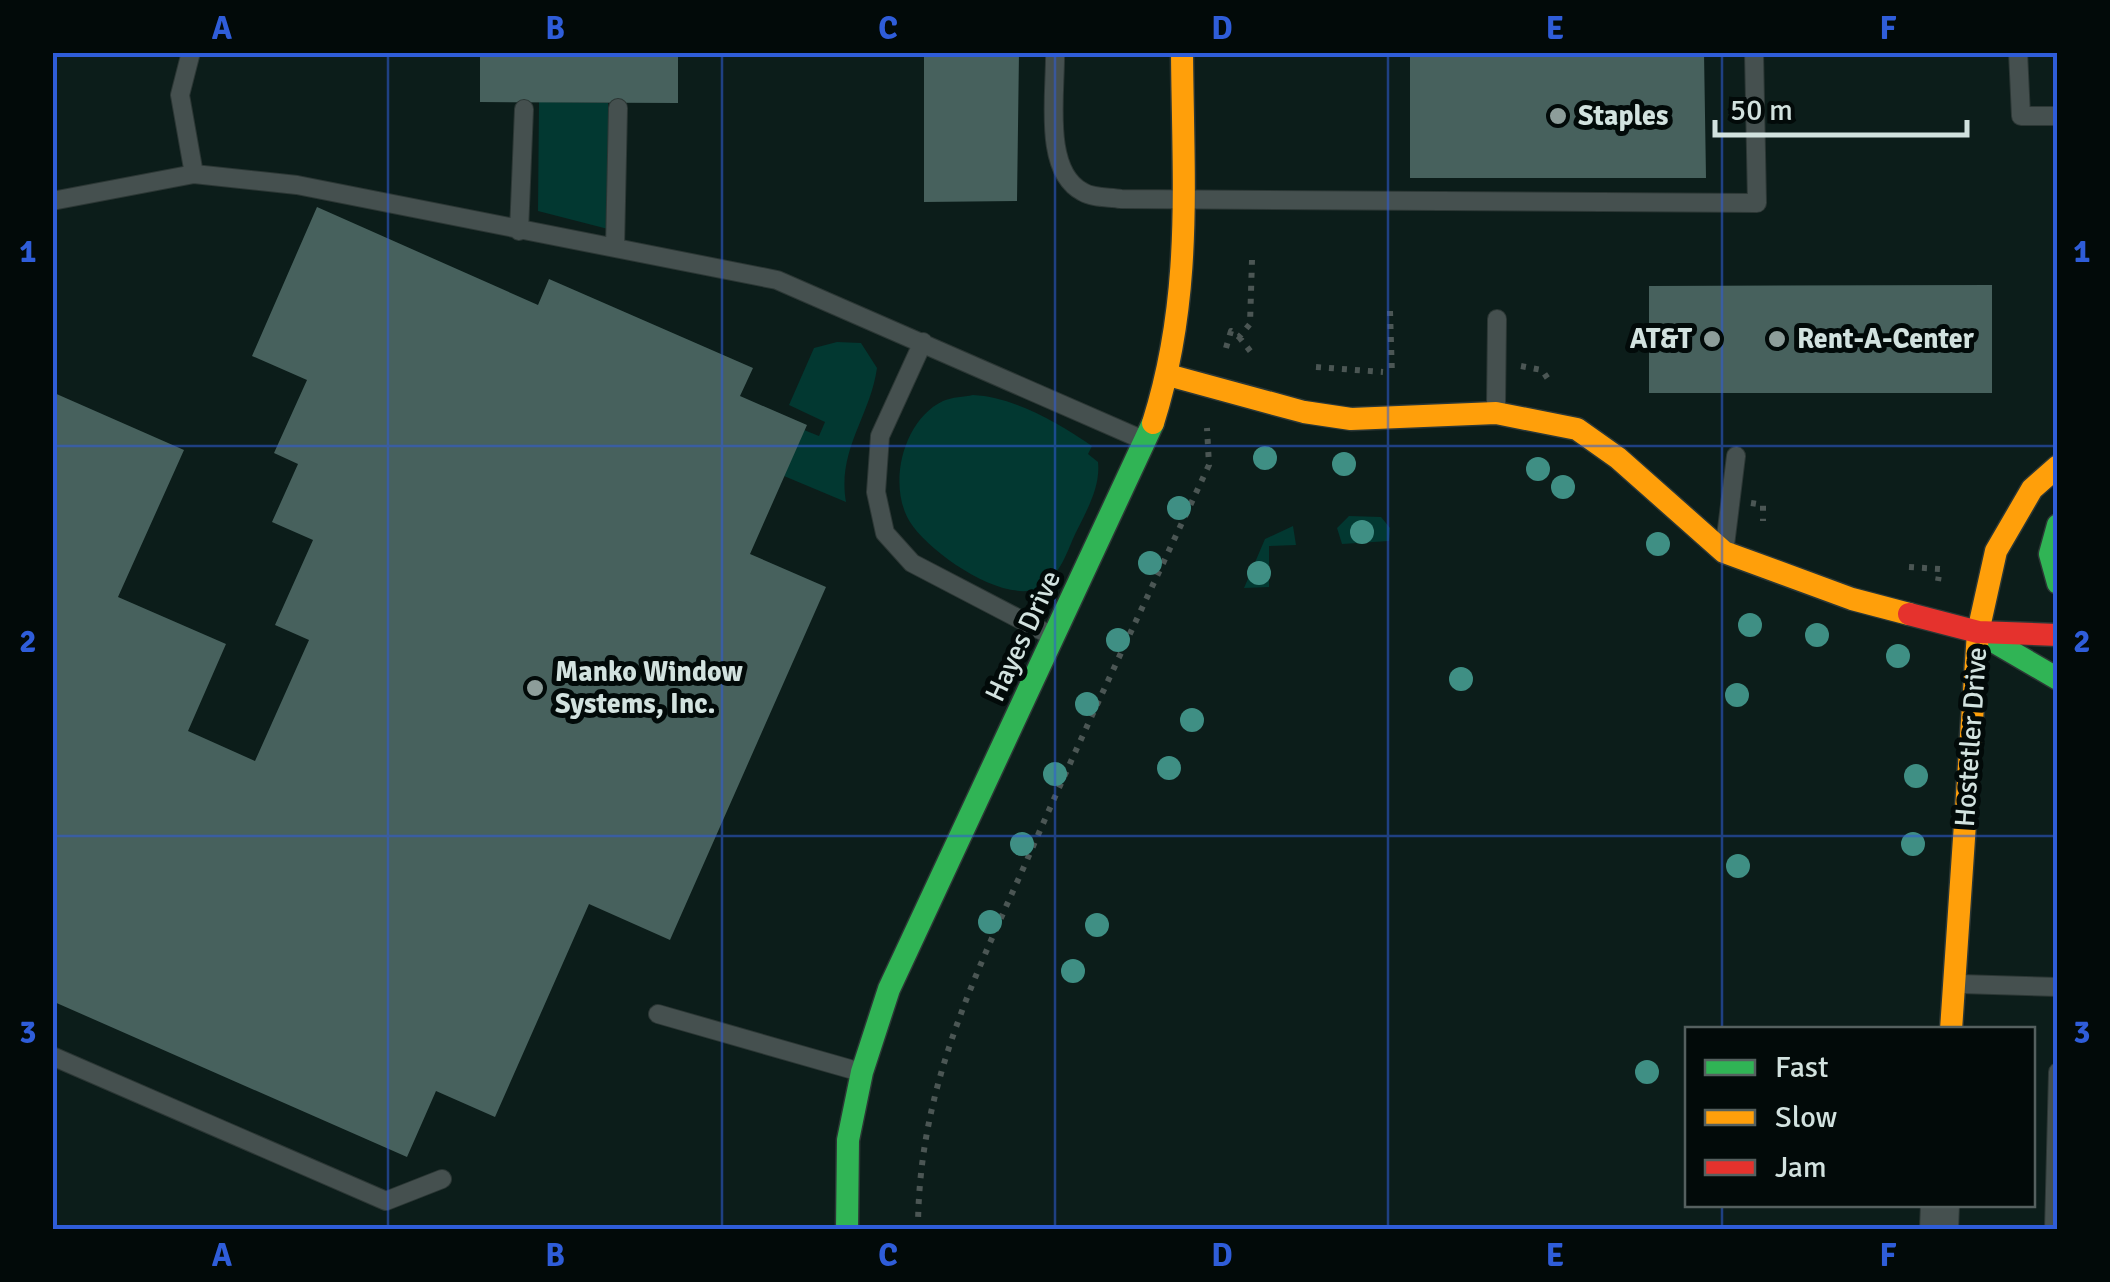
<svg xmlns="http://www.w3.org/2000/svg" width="2110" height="1282" font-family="Signika,sans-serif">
  <rect width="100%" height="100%" fill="#0c1d1a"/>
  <path fill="#023831" d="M539,102L608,103V229L538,211Z
    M837,342L861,343L877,368C870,417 837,450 846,502L784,476L804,430L819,436L825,422L789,405L814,348Z
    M973,395C1014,397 1058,423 1092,446L1088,454L1098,462C1101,490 1083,516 1072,541C1066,556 1057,577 1043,586C1009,608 930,554 910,522C887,485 903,420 943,401C952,397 964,397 973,395Z
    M1349,516L1381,517L1390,528L1389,541L1342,544L1337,528Z
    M1293,526L1296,545L1269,546V587L1244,588L1265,539Z"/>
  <path fill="#47615d" d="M480,52H678V103L480,102Z
    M924,52H1019L1017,201L924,202Z
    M1410,52H1704L1706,178H1410Z
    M317,207L538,305L549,279L753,368L740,396L807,425L750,554L826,587L670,940L589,904L495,1117L436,1091L407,1157L52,1001V392L184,450L118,597L226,644L188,731L255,761L309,640L275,625L313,540L272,522L298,464L274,453L307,380L252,356Z
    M1992,285V393H1649V286Z"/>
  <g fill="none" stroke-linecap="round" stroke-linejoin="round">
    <g stroke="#2c3735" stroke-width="20">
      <path id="lane" d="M191,52L180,95L194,174
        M1055,52C1056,92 1042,171 1083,192C1093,198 1109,197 1121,199L1757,203L1754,52
        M2018,52L2021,116H2058
        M52,201L194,174L297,185L777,280L1141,439
        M519,231L524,109
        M615,248L618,108
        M923,342L880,436L876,492L885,533L912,563L1050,635
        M1496,407L1497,319
        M1725,545L1736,456
        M1960,984L2058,987
        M658,1014L857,1071
        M52,1056L386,1201L442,1179
        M2054,1230L2058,1072"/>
    </g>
    <g stroke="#2c3735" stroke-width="40">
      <path id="street" d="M1939,1230L1940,1204"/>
    </g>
    <g stroke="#2c3735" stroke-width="25">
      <path id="fast" d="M2058,525L2050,554L2058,583
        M1979,633L2058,679
        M847,1230L848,1140L862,1072L889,989L1153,423"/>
    </g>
    <g stroke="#2c3735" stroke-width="25">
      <path id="slow" d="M1168,375L1304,412L1351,419L1496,413L1577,429L1618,458L1724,552L1852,599L1909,614
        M1153,423C1193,296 1183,183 1182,52
        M1951,1030L1978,632L1996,551L2032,489L2058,466"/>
    </g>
    <g stroke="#2c3735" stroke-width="25">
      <path id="jam" d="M1909,614L1978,632L2058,635"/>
    </g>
    <path stroke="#4b5654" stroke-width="6" stroke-dasharray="5 8" stroke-linecap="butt" d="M1390,311L1392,375
      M1239,337L1251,352
      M1226,348L1231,331L1239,337L1250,324L1252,260
      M1521,366L1542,370L1548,379
      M1316,367L1383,372
      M1751,503L1763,505V521
      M1909,567L1940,569L1938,581
      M918,1230C918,1091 972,983 1027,860C1085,727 1148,596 1209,465L1207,428"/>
    <use href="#lane" stroke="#45504f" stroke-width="18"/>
    <use href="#street" stroke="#45504f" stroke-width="38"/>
    <use href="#fast" stroke="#30b455" stroke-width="22"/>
    <use href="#slow" stroke="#ff9f0a" stroke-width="22"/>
    <use href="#jam" stroke="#e5322d" stroke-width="22"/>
  </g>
  <g fill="#3f8f84">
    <circle cx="1265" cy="458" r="12"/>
    <circle cx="1344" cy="464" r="12"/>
    <circle cx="1538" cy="469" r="12"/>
    <circle cx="1563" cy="487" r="12"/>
    <circle cx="1179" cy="508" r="12"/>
    <circle cx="1362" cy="532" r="12"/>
    <circle cx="1658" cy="544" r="12"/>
    <circle cx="1150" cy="563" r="12"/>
    <circle cx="1259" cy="573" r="12"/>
    <circle cx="1750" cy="625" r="12"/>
    <circle cx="1817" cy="635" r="12"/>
    <circle cx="1118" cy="640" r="12"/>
    <circle cx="1898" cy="656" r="12"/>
    <circle cx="1461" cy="679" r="12"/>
    <circle cx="1737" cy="695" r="12"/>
    <circle cx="1087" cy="704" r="12"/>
    <circle cx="1192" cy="720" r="12"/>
    <circle cx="1169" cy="768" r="12"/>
    <circle cx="1055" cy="774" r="12"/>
    <circle cx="1916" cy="776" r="12"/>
    <circle cx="1022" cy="844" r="12"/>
    <circle cx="1913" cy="844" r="12"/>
    <circle cx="1738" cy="866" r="12"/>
    <circle cx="990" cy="922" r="12"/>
    <circle cx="1097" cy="925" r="12"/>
    <circle cx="1073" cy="971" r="12"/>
    <circle cx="1647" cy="1072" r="12"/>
  </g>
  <path fill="none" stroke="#2f5dd9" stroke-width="2.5" stroke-opacity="0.55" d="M388,52V1230M722,52V1230M1055,52V1230M1388,52V1230M1722,52V1030M52,446H2058M52,836H2058M1722,1204V1230"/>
  <g fill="#8d9d9a" stroke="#020a09" stroke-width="4">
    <circle cx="1558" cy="116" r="10"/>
    <circle cx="1712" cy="339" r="10"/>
    <circle cx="1777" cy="339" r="10"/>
    <circle cx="535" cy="688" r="10"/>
  </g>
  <g text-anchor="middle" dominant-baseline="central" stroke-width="10" stroke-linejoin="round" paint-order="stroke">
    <g font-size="28" font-weight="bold" fill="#d2e2df" stroke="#020a09" text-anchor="start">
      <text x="1578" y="116">Staples</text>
      <text x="1692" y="339" text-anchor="end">AT&amp;T</text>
      <text x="1797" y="339">Rent-A-Center</text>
      <text x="555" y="672">Manko Window<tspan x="555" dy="32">Systems, Inc.</tspan></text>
    </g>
    <g font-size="28" fill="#d2e2df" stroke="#020a09">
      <text transform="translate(1023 636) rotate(-65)">Hayes Drive</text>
      <text transform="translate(1971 737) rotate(-86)">Hostetler Drive</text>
    </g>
  </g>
  <rect width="2110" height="1282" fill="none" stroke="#020a09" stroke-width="110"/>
  <rect x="1685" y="1027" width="350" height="180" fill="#020a09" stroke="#55605f" stroke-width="2.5"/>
  <rect x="1705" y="1060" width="50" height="15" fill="#30b455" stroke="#55605f" stroke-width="2.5"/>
  <text x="1775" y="1077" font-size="30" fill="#d2e2df">Fast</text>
  <rect x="1705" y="1110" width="50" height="15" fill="#ff9f0a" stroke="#55605f" stroke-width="2.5"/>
  <text x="1775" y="1127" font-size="30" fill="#d2e2df">Slow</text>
  <rect x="1705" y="1160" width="50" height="15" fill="#e5322d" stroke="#55605f" stroke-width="2.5"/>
  <text x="1775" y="1177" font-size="30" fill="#d2e2df">Jam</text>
  <path d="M1715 120v15h252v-15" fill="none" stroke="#d2e2df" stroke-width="5"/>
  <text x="1730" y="120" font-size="30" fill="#d2e2df" stroke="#020a09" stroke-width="8" paint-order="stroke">50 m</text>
  <rect x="55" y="55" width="2000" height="1172" fill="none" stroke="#2f5dd9" stroke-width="4"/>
  <g font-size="32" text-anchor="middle" font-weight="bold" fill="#2f5dd9">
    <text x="222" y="39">A</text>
    <text x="555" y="39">B</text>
    <text x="888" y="39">C</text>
    <text x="1222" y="39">D</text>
    <text x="1555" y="39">E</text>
    <text x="1888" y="39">F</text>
    <text x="28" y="262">1</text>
    <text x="2082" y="262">1</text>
    <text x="28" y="652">2</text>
    <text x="2082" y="652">2</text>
    <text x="28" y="1043">3</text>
    <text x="2082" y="1043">3</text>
    <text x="222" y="1266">A</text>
    <text x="555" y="1266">B</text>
    <text x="888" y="1266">C</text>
    <text x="1222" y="1266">D</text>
    <text x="1555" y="1266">E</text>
    <text x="1888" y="1266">F</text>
  </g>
</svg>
